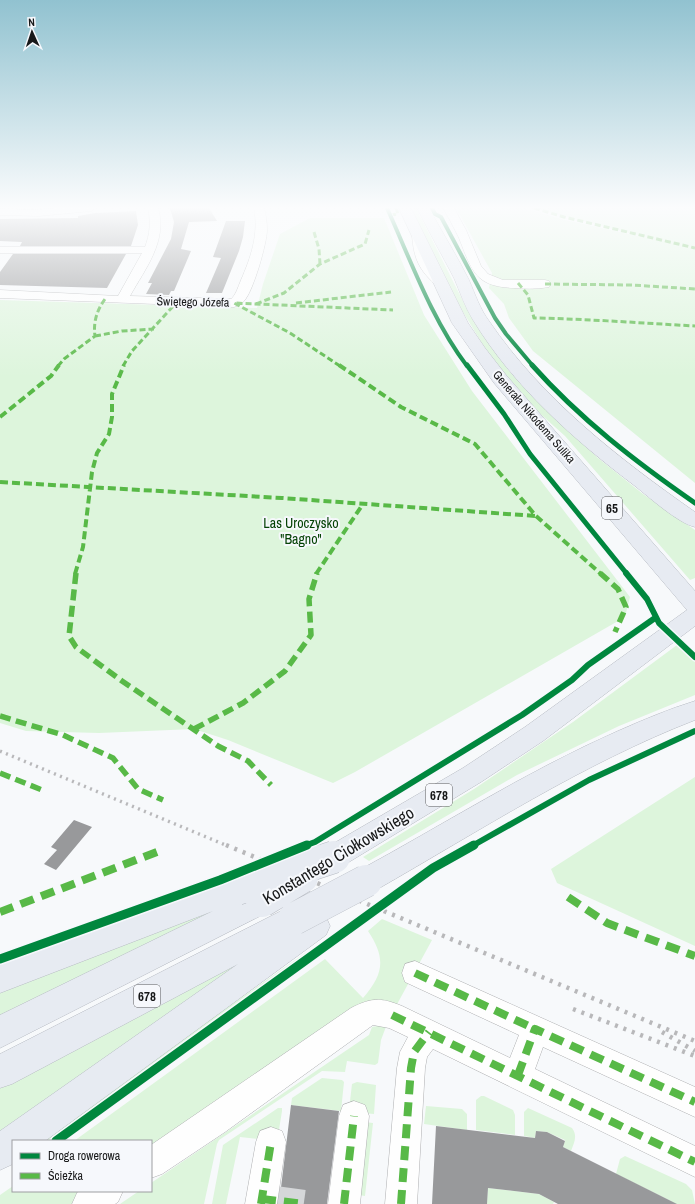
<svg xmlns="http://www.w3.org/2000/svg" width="695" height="1204" font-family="'Archivo Narrow',sans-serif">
  <rect width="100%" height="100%" fill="#f7f9fb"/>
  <path fill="#ddf5dc" d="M410,208H416L466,307L485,337L509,371L533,397L598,458L643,494L695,530V578L690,580L565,436L536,410L489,355L460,307Z
    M456,208H524L561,219L651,239L534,208H695V483L533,351L509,318L504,304L489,288L492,273Z
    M310,218H384L424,315L472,391L630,597L625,617L355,772L333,783L228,740L194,729L99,733L26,731L0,723V300L257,308L263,284L280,234Z
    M677,645L695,662V695L619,726L517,775L369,861L363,857L474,789L573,722Z
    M695,777V946L557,883L551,869Z
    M190,897L0,968V963L153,908Z
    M237,901L0,1020V990Z
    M382,919L432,940L395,1008L151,1155V1141H74L325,959L363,998C384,974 386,958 368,931Z
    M297,931L0,1137V1088Z
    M308,951L274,980L47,1141H37Z
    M387,1024L381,1040L378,1063L375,1065L347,1061L345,1072L322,1071L219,1140L217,1144L204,1204H120L139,1191H151V1183L369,1035L372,1027Z
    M322,1078L342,1080L344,1082L341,1111L291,1105L292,1098Z
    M357,1082L376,1085L374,1114L352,1112L349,1110L352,1084Z
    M481,1096H484L513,1110L515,1115V1135L476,1130V1100Z
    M426,1106L462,1109L467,1114V1130L424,1124Z
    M278,1108H282V1111L278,1136L259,1135L258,1139L240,1137L226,1204H212L223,1145Z
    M528,1108L572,1128C578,1136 574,1143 571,1151L563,1147L565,1140L547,1132L536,1131L535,1138L524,1136V1112Z
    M364,1122L373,1123L365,1196L359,1195Z
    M625,1156L686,1184L692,1190L695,1204H672L671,1201L616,1174L620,1159Z
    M13,1186V1191H93L72,1204H0V1195Z
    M488,1188L539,1194L554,1202L553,1204H487Z"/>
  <path fill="#98999b" d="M170,208H209L217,221L189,222L181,249L191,251L174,291H171L169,295L146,294L152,283H148L171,239L174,222Z
    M136,211L138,225L131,246H20L22,242L0,241V219L78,218V216L95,213Z
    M226,221H245L243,237L239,251L222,293H206L221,258L213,257Z
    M13,254H126L107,288L0,285V272Z
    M74,820L92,827L56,870L44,864L57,850L51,847Z
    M291,1105L339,1111L327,1204H279Z
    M436,1126L535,1138L536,1131L547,1132L565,1141L563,1147L677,1204H558L539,1194L488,1188L487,1204H432Z"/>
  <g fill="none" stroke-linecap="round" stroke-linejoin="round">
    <path stroke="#d5d7d9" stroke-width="28" stroke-dasharray="28 14" stroke-linecap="butt" d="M276,1200L305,1204"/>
    <g stroke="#aeafb1" stroke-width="1">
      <path id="minor" d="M55,208H96L91,211L39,216L0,215V209L39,210Z
        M148,208H158C168,241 145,269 130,296L231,299C236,295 238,287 241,280C251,257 259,234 254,208H264C266,216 267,222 267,230C267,243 253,292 244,301C242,304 238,306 234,307L0,298V290L118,296L142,253H0V247H145C150,234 151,222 148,208Z
        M443,208H454L466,230L481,266L488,274L503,280H545L549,281L551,284L549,287C539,289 526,289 515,288C475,287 472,271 459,238C454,228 449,218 443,208Z
        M418,232L424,235C426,258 429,266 446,281L448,284L446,287H438C419,270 414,260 412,235Z
        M415,961L695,1087V1117L543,1047L535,1069L695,1146V1177L433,1049L427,1057L425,1068L417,1204H385L397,1068L400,1052L408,1037L389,1028L373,1025L225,1132L162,1174L151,1178V1145L351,1008C371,998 380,997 402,1006L510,1058L519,1035L405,982L402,973L405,964Z
        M354,1101L365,1105L369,1116L360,1204H328L339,1116L343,1105Z
        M271,1127L282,1131L286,1142L277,1204H245L256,1142L260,1131Z
        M79,1191H123L118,1202L115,1204H72L77,1193Z"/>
    </g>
    <g stroke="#b7bbc3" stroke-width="1">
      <path id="highway" d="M399,208H411L468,323L485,348L506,375L695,591V626L543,741L481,782L344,865L334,869L324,865L320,857L324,849L463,768L525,727L687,610L494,383L452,323Z
        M417,208H429C442,232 457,256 469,280C475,294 480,309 489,321C542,399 618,458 695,512V527C678,523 650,498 635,486C574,440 513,386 473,320C465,307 460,292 454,278C442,255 429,232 417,208Z
        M695,701V720C582,764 481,830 376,890L366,893L356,890L352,881L356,872C443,825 527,771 618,731C643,720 669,709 695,701Z
        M237,877L247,880L252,889L250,893L262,888L272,892L277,901L272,910L0,1048V1015L213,911L0,993V965Z
        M294,906L305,910L307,916L315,913L326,917L330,926L326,935L45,1141H13V1164L0,1170V1131L238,964L12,1084L0,1088V1054L283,910Z"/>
    </g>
    <use href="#minor" fill="#fefefe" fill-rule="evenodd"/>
    <use href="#highway" fill="#e7ebf2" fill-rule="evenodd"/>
    <path stroke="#b8b8ba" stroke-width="3.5" stroke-dasharray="2 4.5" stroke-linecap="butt" d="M0,751L228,846"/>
    <path stroke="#b8b8ba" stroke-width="4.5" stroke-dasharray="3 6" stroke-linecap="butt" d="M226,845L695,1041
      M573,1009L695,1056
      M662,1032L695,1051"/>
    <g stroke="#b7bbc3" stroke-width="33" stroke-linecap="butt">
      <path id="highway-bridge" d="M237,889L334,857
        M262,901L302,877
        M294,919L366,881"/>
    </g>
    <use href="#highway-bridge" stroke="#e7ebf2" stroke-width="32"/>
    <path stroke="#58b947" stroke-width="3" stroke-dasharray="6 3" stroke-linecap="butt" d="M534,208L564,217L695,248
      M390,215L398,214L396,208
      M314,232L319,249L320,264
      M518,283L528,295L534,318C588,319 641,323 695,326
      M545,284L632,285L695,289
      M296,303L391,292
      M256,304L284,293L320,264L365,244L369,230
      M95,336L122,331L154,329
      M58,366L64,359L95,336C93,322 97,310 105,299
      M123,366L132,351L177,302
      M340,366L290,333L234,303L393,310"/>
    <path stroke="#58b947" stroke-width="4" stroke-dasharray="8 4" stroke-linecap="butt" d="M339,365L401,407L475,444L536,516L601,574
      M0,417L51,376L59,365
      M0,482L282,498L536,516
      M75,574L83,547L92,472L97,453L109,434L112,417V394L124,365
      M316,574L363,504"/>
    <path stroke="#58b947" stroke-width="5.5" stroke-dasharray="11 5.5" stroke-linecap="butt" d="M76,573L69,636L76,647L122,681L218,746L248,761L271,785
      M600,573L618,589L626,607L615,632
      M0,716L63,735L113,758L138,789L163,800
      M194,729L243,703L285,671L311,635L309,599L317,573
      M0,773L42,790"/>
    <path stroke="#58b947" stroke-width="8" stroke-dasharray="14 8" stroke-linecap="butt" d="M568,897L607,923L695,956
      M0,912L162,850
      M415,973L535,1029
      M392,1015L695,1162
      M518,1075L535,1029L695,1102
      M262,1199L305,1204
      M261,1204L271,1142
      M344,1204L354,1116
      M401,1204L411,1068L414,1052L429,1032"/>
    <g stroke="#f6f8fc" stroke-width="5.5">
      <path id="cycleway-far3" d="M387,208C411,261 432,320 467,366
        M432,208L435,214L441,217L495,318L506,334L533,366"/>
    </g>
    <g stroke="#f6f8fc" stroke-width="7">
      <path id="cycleway-far2" d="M467,365L504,414L530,454L627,574
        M532,365C580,419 636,462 695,503"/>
    </g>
    <g stroke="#f6f8fc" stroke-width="9">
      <path id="cycleway-far1" d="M626,573L647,599L659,623L695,657
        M304,846L315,842L522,715L572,680L588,665L655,618
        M472,846L589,780L695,731"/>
    </g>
    <g stroke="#f6f8fc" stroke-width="12">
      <path id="cycleway" d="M0,959L220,880L307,845
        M56,1141L433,868L474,845"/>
    </g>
    <use href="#cycleway-far3" stroke="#00873e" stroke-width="4"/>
    <use href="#cycleway-far2" stroke="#00873e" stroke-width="5"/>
    <use href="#cycleway-far1" stroke="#00873e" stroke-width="6"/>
    <use href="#cycleway" stroke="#00873e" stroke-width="9"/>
  </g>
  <linearGradient id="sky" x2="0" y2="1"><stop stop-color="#91c2d0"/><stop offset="0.55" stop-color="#fbfcfd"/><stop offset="1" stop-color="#fbfcfd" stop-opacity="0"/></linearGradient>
  <rect width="695" height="377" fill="url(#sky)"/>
  <g text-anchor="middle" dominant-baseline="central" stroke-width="4" stroke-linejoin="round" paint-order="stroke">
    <g font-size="12" fill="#171819" stroke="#f6f8fc">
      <text transform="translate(193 302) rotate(1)">Świętego Józefa</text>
      <text transform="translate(534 417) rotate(49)">Generała Nikodema Sulika</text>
    </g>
    <g fill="#f6f8fc" stroke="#5a5b5d" stroke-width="1">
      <rect x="602" y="497" width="20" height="22" rx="3"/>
      <rect x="426" y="784" width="26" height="22" rx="3"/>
      <rect x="134" y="985" width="26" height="22" rx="3"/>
    </g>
    <g font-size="13" font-weight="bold" fill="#171819">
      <text x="612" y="508">65</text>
      <text x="439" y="795">678</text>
      <text x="147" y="996">678</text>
    </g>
    <g font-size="14" fill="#054306" stroke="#f6f8fc">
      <text x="301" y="523">Las Uroczysko<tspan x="301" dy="16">"Bagno"</tspan></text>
    </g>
    <g font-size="17" fill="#171819" stroke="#f6f8fc">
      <text transform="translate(338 855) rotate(-31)">Konstantego Ciołkowskiego</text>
    </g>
  </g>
  <rect x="12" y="1140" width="140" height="52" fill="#f6f8fc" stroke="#9d9ea1"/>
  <rect x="20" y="1153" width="20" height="6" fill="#00873e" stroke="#9d9ea1"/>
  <text x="48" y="1160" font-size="12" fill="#171819">Droga rowerowa</text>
  <rect x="20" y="1173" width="20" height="6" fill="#58b947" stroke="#9d9ea1"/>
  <text x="48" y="1180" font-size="12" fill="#171819">Ścieżka</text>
  <g transform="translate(32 32) rotate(357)" stroke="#f6f8fc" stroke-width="3" paint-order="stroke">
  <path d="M0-3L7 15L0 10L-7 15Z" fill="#171819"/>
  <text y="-6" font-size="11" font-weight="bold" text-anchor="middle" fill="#171819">N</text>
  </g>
</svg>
